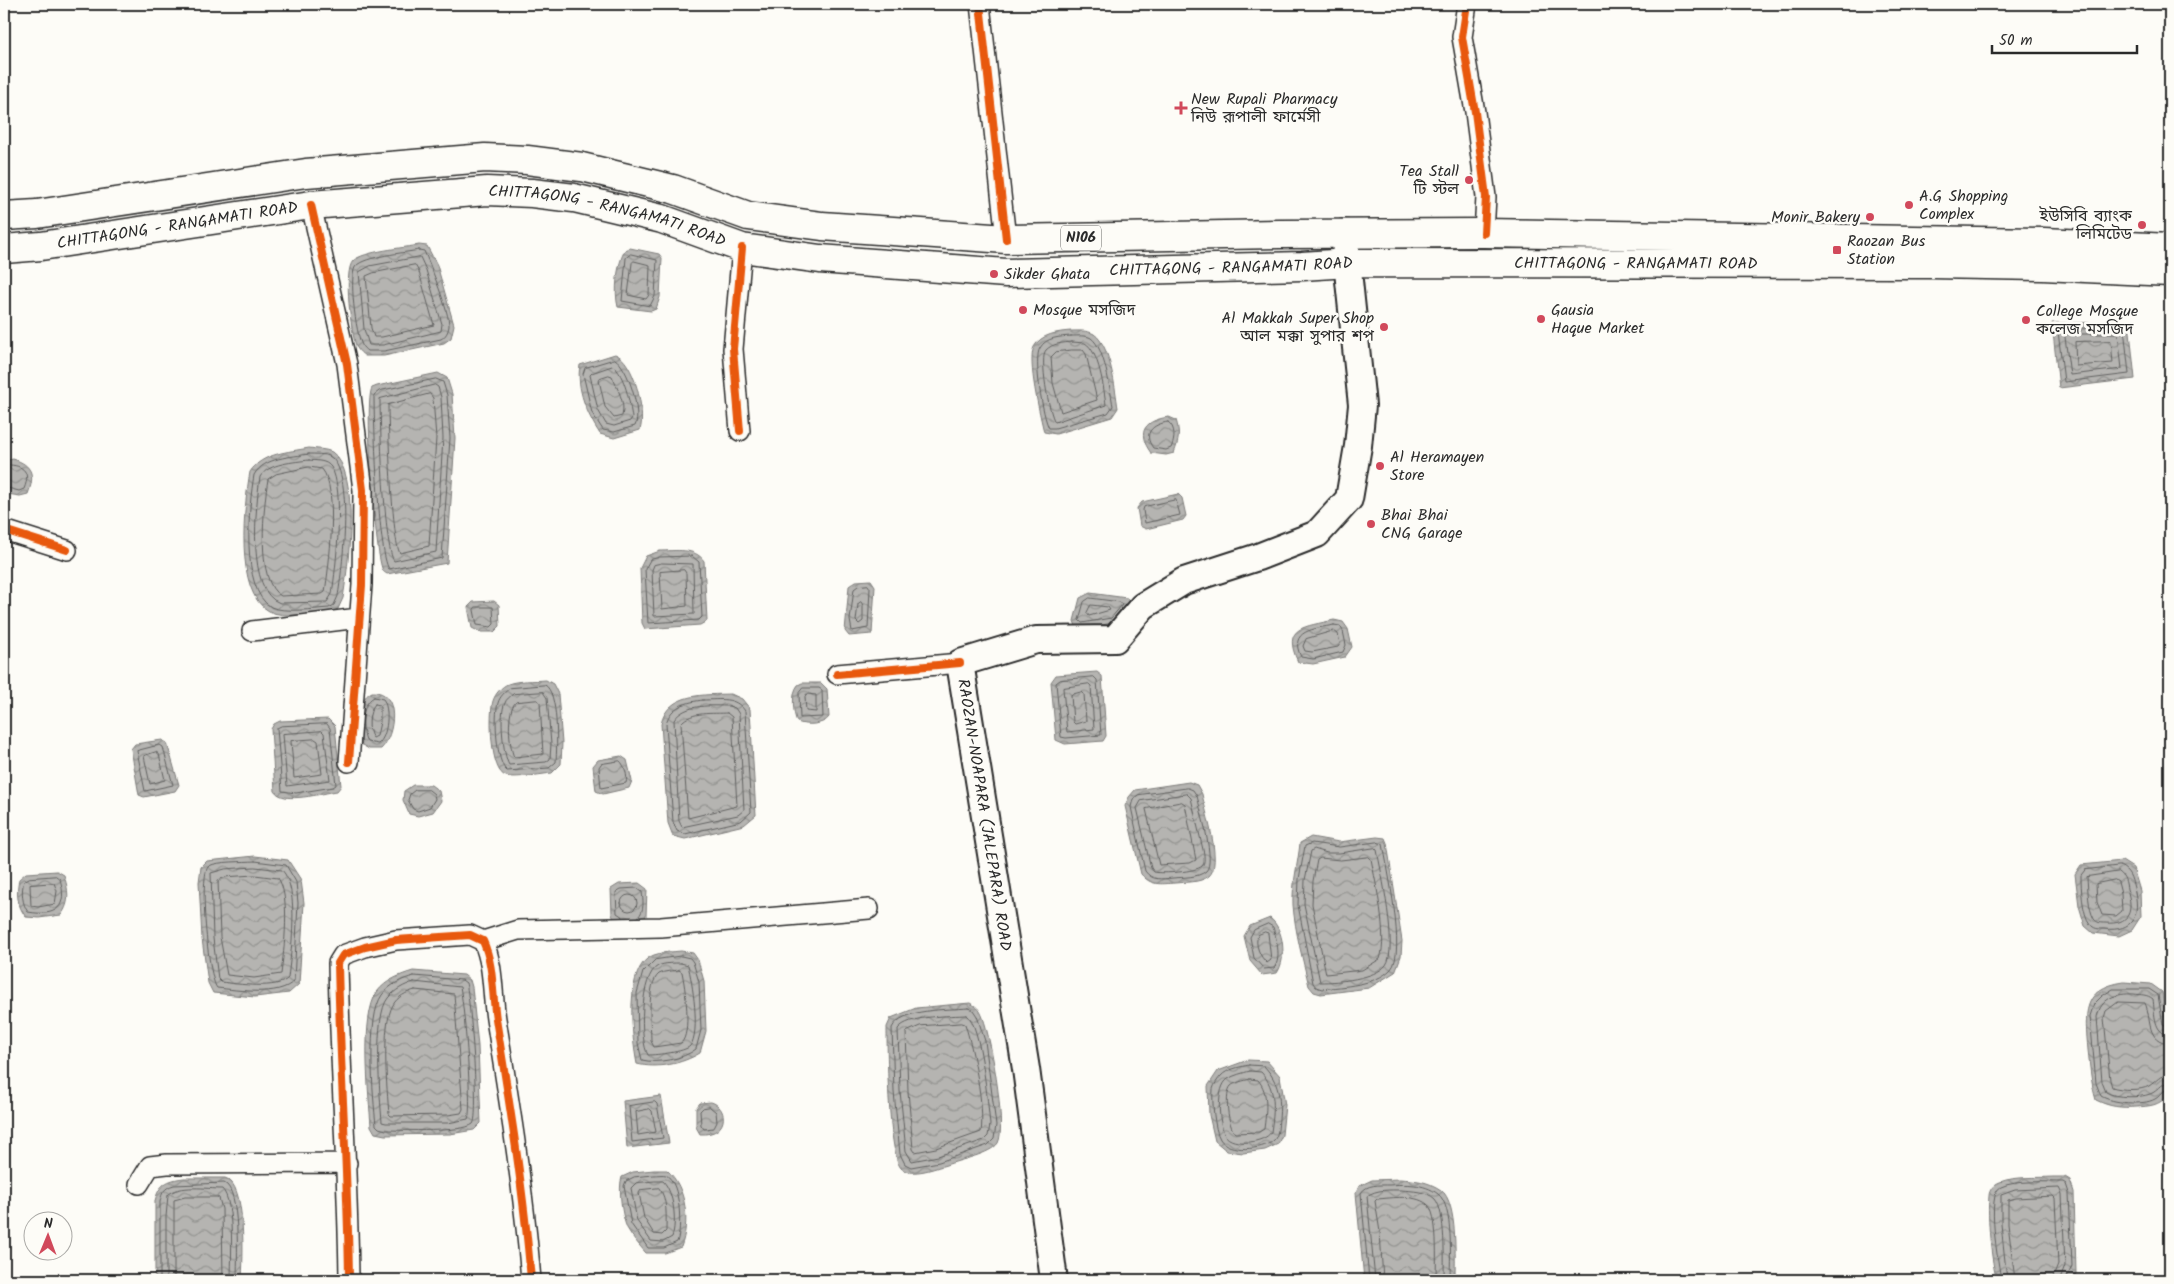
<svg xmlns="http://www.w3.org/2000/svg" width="2174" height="1284" font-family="Kalam,'Noto Sans Bengali',sans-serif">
  <defs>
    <pattern id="water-waves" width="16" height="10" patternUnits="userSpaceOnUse" patternTransform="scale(1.25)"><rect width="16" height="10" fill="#b5b4b1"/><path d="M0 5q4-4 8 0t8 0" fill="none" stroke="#939390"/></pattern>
  </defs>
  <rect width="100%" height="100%" fill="#fdfcf7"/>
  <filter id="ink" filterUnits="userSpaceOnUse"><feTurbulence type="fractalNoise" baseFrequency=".02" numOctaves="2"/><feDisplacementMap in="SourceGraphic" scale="10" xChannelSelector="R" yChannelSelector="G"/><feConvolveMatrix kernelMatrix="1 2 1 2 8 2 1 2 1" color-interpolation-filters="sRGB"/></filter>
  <g filter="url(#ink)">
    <path fill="url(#water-waves)" stroke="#7e7d7b" d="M419,245L427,246L437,265L454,325L451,338L444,343L384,356H365C362,354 359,351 357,348C351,335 343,271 353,261C363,251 404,248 419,245Z
      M630,248L659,254L662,258L660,297L656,309L651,311L618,307C614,292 617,264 625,250Z
      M2129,322L2135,379L2059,388L2052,323Z
      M1071,331C1079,331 1087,330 1094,334C1111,346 1115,389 1118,408L1112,417L1056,434L1044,432C1040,415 1027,361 1034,347C1041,334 1058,332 1071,331Z
      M615,354C634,360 646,412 640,430L614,438L600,434C587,414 576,389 580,365Z
      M438,373L447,378L452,394L455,438L447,563L387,574C384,572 383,572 382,568C375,550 364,401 372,388L377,386Z
      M1169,417L1176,420C1180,432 1179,441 1174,453L1166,455L1151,453C1135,431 1146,420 1169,417Z
      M309,448C316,449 326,449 332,452C361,472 348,568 343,598L338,609L330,613C315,613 283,619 269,611C234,593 244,505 250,472C262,453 288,452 309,448Z
      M13,459C33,465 35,476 28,494L20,496L7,494L4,489V461Z
      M1178,494L1182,498L1186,516L1183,520L1146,529L1140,526L1137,508L1142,502Z
      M660,551C675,551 695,547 704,561L707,621L700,625L645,629L642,623L640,568L646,556Z
      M871,580L875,586L872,634L849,636L845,631L849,586L856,581Z
      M1090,593L1127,598L1130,603L1114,622L1095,627L1076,626L1074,621L1080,598Z
      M494,601L499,605L500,626L494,632H480L472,628L468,607L473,602Z
      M1334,620L1343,622L1348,629L1352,647L1345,657L1313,664L1298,662C1281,626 1305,627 1334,620Z
      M1097,672L1102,676L1106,736L1103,741L1065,744L1056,740L1051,682L1056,675Z
      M546,680L553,684L558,694L562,743L561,764L552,773C543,774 513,779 506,776C490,772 489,714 493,701C495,694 502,686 508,684C518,680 535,681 546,680Z
      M802,683H821L827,689L829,717C824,725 806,726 797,722C793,713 791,693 798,685Z
      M372,692C401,690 395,736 381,749H369L362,745C357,729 355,700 372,692Z
      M731,694L742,699L750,709L756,815L744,825L685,839L673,836L668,823L661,724C668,692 705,695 731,694Z
      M328,719L335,726L341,786L337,791C323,793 283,805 275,791L271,729L274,724L280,721Z
      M162,740L167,743L179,785L175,791L144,797L139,795L131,749L135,744Z
      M621,756L627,760L632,781L629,788L603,794L596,791L593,766L598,760Z
      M1189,782L1197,785L1202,794C1205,810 1223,864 1209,876C1200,883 1186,882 1175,883C1160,884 1151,886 1141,874L1125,806L1129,797L1135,790Z
      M413,785H431L439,791L441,801L433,812L418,816L409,814L403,800L404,791Z
      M1311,837L1339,842L1377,837L1385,838L1387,843L1402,941L1401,956L1395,972L1369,988L1321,994L1314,992L1309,986C1303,960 1295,932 1293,905C1292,884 1298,864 1300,843Z
      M255,856L288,860L301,880L304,903L299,984L289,993L255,997L213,993L208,983L202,939L199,882L201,867L207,861Z
      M2122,861L2133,868L2140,891L2141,916L2132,930L2119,936L2093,933L2085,926L2079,906L2075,874L2081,865Z
      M57,871L64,875C68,889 71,902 61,915L39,918L26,917C17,906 16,893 19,879L26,873Z
      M639,883L647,889L646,916L640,922L616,921L612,915L611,889L619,884Z
      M1270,918C1284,929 1287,958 1277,973L1262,975L1250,961L1244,936L1250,926Z
      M681,951L693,953L698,960L704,981L706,1031L700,1053C682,1064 657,1069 637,1064C632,1039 623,965 654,955C662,952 672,952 681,951Z
      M413,971L464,975L470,980L472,987L478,1046L481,1123L474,1130L450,1134L385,1135L375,1133L371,1126C369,1096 360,1017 377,992C386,980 400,975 413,971Z
      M2124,982L2151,984L2162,992C2166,1010 2174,1080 2167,1095C2160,1106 2149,1106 2137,1107C2121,1108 2110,1107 2096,1100C2091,1083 2090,1067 2088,1050C2085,1015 2081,988 2124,982Z
      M970,1003C975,1006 978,1007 981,1013C990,1030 1007,1127 998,1143C991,1154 959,1160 946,1165C935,1168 913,1177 902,1169C888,1158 887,1050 887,1027L891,1018L916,1008Z
      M1248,1060L1267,1061L1280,1076L1285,1105L1282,1135L1278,1144L1265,1150L1243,1153L1227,1151L1215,1141L1209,1115L1208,1086L1218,1071Z
      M661,1096L669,1143L627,1148L623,1101Z
      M711,1102C729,1107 729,1136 700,1134L696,1127V1108L700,1103Z
      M654,1170H667C687,1188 690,1223 681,1247L665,1253H646C639,1245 632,1237 627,1228C622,1217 618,1188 622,1177L633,1172Z
      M2053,1177H2065L2070,1180L2074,1192L2076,1274L2071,1279L2058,1280H1997C1991,1263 1987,1215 1989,1196C1989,1190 1994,1184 2000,1182C2015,1176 2037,1178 2053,1177Z
      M184,1178H225C247,1183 243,1261 242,1280H155V1201C159,1184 167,1180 184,1178Z
      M1400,1179C1415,1180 1428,1181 1441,1190C1458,1202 1455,1260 1455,1280H1364L1356,1193L1359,1186L1372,1180Z"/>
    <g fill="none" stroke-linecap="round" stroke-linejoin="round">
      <path stroke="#626261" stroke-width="1" d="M419,250L424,251C430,264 450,314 449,326C448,332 446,336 441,339L384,351H367C366,350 362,347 362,345C356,335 348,273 356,266C365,256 405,253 419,250Z
        M631,254L657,260L655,296L650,306L622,301L626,258Z
        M420,257L426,270L442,324L441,331L383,345H369L364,329L359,272L370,266Z
        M634,261L650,265L649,295L646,299L628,295L632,263Z
        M415,265L419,272L434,325L382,337H374L371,328L366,276L373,273Z
        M2061,328H2124L2129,374L2064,382L2058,331Z
        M2068,334H2118L2122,369L2070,375L2065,337Z
        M1071,336C1078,336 1086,335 1091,338C1105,348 1110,390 1113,406L1108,413L1055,428H1049C1043,418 1033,358 1040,348C1046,337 1060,337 1071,336Z
        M2111,341L2113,363L2076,366L2075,342Z
        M1072,342L1085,343C1099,351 1104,389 1106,405L1055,422C1049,414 1039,357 1046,350C1053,343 1063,343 1072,342Z
        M1072,350H1083L1086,354L1097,400L1061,412L1053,383L1051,357L1056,352Z
        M615,359C628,366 642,413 635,426L614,432L603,430L592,413L583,374L585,368Z
        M613,366C625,374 630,404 632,418L630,421L614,426L606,424L598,410L590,375L592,373Z
        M609,375L612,376C617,388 626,403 622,416L614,418L605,407L599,380L600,378Z
        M436,379L443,382L447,395L450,438L442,558L389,569C378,553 374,421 374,395L379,391Z
        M435,385L438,387L441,397L443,438L436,552L394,561C384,548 380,422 380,399Z
        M430,394L433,398L436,438L429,546L400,553C392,543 388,425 388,405Z
        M1168,422C1176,427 1175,440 1171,448L1166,450L1153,448C1142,433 1153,424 1168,422Z
        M309,454C315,454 324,454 329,456C355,469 342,571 338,596L334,605L329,608C315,609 283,613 271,607C240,589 249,505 254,475C264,457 291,457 309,454Z
        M309,460C317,461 326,460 331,467C345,488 336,568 332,594L327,602L280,603C246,592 256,505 260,477C268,463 295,462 309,460Z
        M4,465C21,464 32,470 24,489L19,491L4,487
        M309,467L322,469C339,489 329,567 325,592L322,594L281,596C255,583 264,504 268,479L276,474Z
        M1176,500L1180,515L1145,523L1143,510L1144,507Z
        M660,557L692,556L699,562L702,617L699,620L648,623L645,569L650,560Z
        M662,563L693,564L694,614L654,616L652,570L654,565Z
        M684,570L686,573L687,606L662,609L660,572Z
        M868,585L870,588L868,628L852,631L850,620L854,589L858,586Z
        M1090,598L1120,602L1122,605L1111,618L1082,623L1079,620L1084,602Z
        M861,602L863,605V621L859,624L856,621L858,604Z
        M1091,605L1108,607L1110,610L1089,616L1087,613Z
        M476,607H493L494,624L491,627L477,625L474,610Z
        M1334,625L1340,626L1343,631L1346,645L1343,652L1313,659L1301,657C1288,630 1314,629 1334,625Z
        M1334,631L1338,634L1340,644L1338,647L1312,652L1305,651L1303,646L1306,639Z
        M1094,677L1097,680L1101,735L1066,738L1061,737L1056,683L1060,680Z
        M1089,684L1091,686L1094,729L1067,732L1063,688Z
        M545,685C559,692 557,747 556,762L549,768L507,771C496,763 494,716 498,703C500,696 505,692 510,688Z
        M803,688H819L822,690L823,717L800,718L799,693Z
        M543,692L547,698L551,744L550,759L546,762L509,765C503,755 499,713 505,703C506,699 510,697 513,694Z
        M1082,692L1084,694L1086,721L1075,724L1073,722L1071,695Z
        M807,694L816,695V712L806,711L805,697Z
        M374,697L383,699C390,708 388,737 378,744L367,742C361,730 360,704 374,697Z
        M537,700L540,702L543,754L514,757C509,746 506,710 516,702Z
        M703,700C720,700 735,696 745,711L751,812L741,821L685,834L677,831L673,822L666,724C670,706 687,702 703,700Z
        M375,704L380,705V722L377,736L373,738C367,731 368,711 375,704Z
        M729,706L735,708L739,714L744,810L738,815L682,827L679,821L674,720C685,703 712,706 729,706Z
        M727,713L732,717L737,806L688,818L681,723C691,711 713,714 727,713Z
        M327,724L330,728L336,785L333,787L296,793L282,791L277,728L281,726Z
        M322,731L324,733L330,780L287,786L283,734Z
        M315,739L318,741L322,774L294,778L291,741Z
        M160,745L163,747L173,785L145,791L137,751Z
        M156,752L159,754L165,780L150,784L144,756Z
        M620,761C625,765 628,777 626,783L601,788L599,767L601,764Z
        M1188,788L1193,790L1197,796C1200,809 1216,862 1206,871C1198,878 1183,877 1173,878C1161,879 1152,881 1145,871L1131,807L1133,799L1138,795Z
        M429,790L434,794L435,799L430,807L418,811L413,809L408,800L410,794L415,790Z
        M1187,794L1191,798L1204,854C1204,858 1205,863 1202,866C1196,872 1162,874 1154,872L1151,868L1137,808L1141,801Z
        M1182,802L1185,804L1196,860L1190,863L1159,865L1146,809Z
        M1377,842L1383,844C1387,867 1406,953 1391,969C1375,986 1343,986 1322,989L1316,987L1313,983L1298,905L1299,879L1305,846L1312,843L1339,847Z
        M1375,848L1377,850C1381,871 1398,949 1386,965C1375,979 1338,982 1320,982L1304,904L1305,880L1311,851L1314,849L1327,853H1339Z
        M1369,857L1371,859C1376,884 1388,936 1380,959L1362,970L1326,974L1312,904L1313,881L1317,860L1320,858L1340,860Z
        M255,861L286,865L296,882L298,903L294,981C279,997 238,990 217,988C208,978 198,873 209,866C218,861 244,862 255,861Z
        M2120,866C2130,871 2131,877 2134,888C2141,915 2134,932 2104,929C2098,929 2094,929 2090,924C2082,914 2081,887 2081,875L2085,870Z
        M255,867L282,870C300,889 291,953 288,978C278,990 237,984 221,982L218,979L213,938L211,873L225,869Z
        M2119,872C2125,876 2126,882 2127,889C2134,911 2130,925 2105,923C2101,923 2097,923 2094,919C2088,908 2088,890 2087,877Z
        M255,875L278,878C291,896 284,950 281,974L254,978L227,975L220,937L218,880L226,877Z
        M56,876L60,879C68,907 57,917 28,912C22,904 21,891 24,881L29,878Z
        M2115,880L2118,882L2121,894L2122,911L2116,916L2102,915L2097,902L2096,884Z
        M54,883L57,891L55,904L38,907L31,906L30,885Z
        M621 903a8 8 0 1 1 16 0a8 8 0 1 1-16 0Z
        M623,917L617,913L616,892L621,889L637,888L642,892C643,900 645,911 638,917
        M1268,924L1273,927C1276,938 1282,958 1274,968L1264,969L1254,958L1250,937L1254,930Z
        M1265,932L1268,933L1271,960L1267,963C1260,957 1254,944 1258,935Z
        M681,956L690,958L693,962L699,982L701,1030L696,1049C684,1059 657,1064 642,1060L638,1043L637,993L643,972L655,960Z
        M681,963L688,965C692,981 701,1033 690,1046C685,1052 656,1055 648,1055C639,1040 640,975 658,966C664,963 674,963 681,963Z
        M679,970L682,972C685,986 692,1034 681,1043L654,1047L651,1041C651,1026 646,984 659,974C664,971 673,971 679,970Z
        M414,976L462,980L466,983C470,997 480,1117 473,1124C462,1133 402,1130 386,1130L379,1128L376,1125C373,1097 366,1017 382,995C389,985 402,979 414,976Z
        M414,982L460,987C464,1003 473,1109 468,1119L448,1123H386L382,1122C380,1097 373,1016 388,998C395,990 404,985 414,982Z
        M415,990L454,994L463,1109L461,1113L448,1115L391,1116L389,1114C387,1090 381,1025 393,1005C397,997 407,992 415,990Z
        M968,1008L973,1010L977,1016L985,1041L996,1125L994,1139L988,1145L939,1162L911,1167L905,1164L900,1154L894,1092L892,1028C901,1008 948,1010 968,1008Z
        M967,1015C981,1024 988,1105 990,1125L988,1136L984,1140L938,1156L912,1161L906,1151L900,1091L898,1029C908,1015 950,1016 967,1015Z
        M962,1023L965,1024C973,1049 985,1107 981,1132L936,1148L915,1152L913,1149L908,1091L906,1032L920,1026Z
        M2170,1029L2163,1025L2158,995L2149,989H2113L2102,996L2094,1004L2090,1016L2096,1083L2101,1096C2112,1103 2143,1106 2155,1099C2161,1096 2163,1089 2170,1088
        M2170,1035C2153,1034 2155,1013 2153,999C2147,994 2141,995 2134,994C2116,993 2101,998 2097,1017L2102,1082L2106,1092C2115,1098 2140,1098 2150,1094C2159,1091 2160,1083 2170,1082
        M2170,1043C2145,1042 2152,1018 2145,1003L2118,1002L2106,1011L2104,1018L2110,1080L2112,1087C2121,1090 2141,1091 2149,1086C2157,1081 2159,1075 2170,1074
        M1249,1065L1264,1066C1279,1082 1281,1098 1279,1119C1278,1126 1279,1136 1273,1141C1262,1150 1228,1153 1220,1139C1214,1129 1212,1100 1213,1089C1214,1085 1218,1079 1221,1076C1227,1069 1240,1067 1249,1065Z
        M1250,1071L1261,1072C1277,1089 1274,1111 1271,1132C1265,1143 1232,1147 1225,1135C1218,1123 1216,1087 1228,1079C1234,1075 1243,1073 1250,1071Z
        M1250,1079L1258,1080C1269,1092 1266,1113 1264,1129L1259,1132L1235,1133C1228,1127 1224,1093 1231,1086C1235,1082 1244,1081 1250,1079Z
        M655,1102L657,1104L663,1138L632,1142L629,1106Z
        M710,1107L716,1112L717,1122L714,1128L704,1129L701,1125L700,1111L703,1108Z
        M650,1109L652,1111L656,1132L638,1135L636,1112Z
        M654,1175C657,1175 663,1174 666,1175C681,1183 682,1229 677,1242L664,1248H648L631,1224L624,1186L626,1181L634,1177Z
        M655,1181H663C674,1192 677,1223 672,1237L663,1242L651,1241L637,1221L631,1188L636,1183Z
        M659,1188C668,1198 666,1219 666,1231L662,1235L654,1234L644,1218L639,1193L641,1190Z
        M160,1280V1202C162,1192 164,1188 174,1185L224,1183C241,1189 237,1263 237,1280
        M166,1280V1217L168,1195C179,1184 207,1189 222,1189C235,1201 231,1261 231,1280
        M174,1280V1200L185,1197H217L219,1198L222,1209L223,1280
        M1369,1280L1361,1193C1366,1184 1380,1185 1389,1185C1405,1184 1424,1183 1438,1194C1454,1206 1450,1261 1450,1280
        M1375,1280L1367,1196C1376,1189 1391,1190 1401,1190C1412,1191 1427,1191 1435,1199C1446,1212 1444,1262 1444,1280
        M1383,1280L1380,1232L1375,1201L1377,1199C1392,1198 1414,1194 1427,1204C1439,1213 1436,1265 1436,1280
        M2001,1280C1999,1265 1985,1193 2001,1187C2015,1180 2047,1182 2063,1182L2066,1184L2069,1193L2072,1266L2066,1280
        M2007,1280L2001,1224V1195L2015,1190L2059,1188L2062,1194L2065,1266L2060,1280
        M2015,1280L2008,1224V1200L2016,1198L2053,1196L2055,1198L2058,1265L2052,1280"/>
      <g stroke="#2b2b2b" stroke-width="22">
        <path id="minor" d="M980,4L1006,239
          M1467,4L1462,37L1475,112L1486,197L1484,233
          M311,205L347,364L363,490L362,585L349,762
          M740,431L733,349L742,248
          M4,530L67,550
          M252,631L359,618
          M837,674L960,663
          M483,941L518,930L661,927L869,909
          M139,1184L150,1166L167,1164L347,1163
          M349,1280C348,1174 340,1069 338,963L343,955L365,947L396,940L470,935L483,941C494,965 492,993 496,1019C510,1106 524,1193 531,1280"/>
      </g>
      <g stroke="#2b2b2b" stroke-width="30">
        <path id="secondary" d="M1054,1280L1026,1069L960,663L1036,640L1115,639L1143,606L1184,581L1258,557L1317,534L1349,499L1358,446L1362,405L1344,233"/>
      </g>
      <g stroke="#2b2b2b" stroke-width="31">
        <g id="trunk">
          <path d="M4,216L37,214L306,173L485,158L527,160L582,167L673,189L748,216L822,226L1006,239L1280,234L1484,233L2044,242L2170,248"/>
          <path id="s1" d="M4,249L41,246L311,205L487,191L532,193L574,198L662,219L742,248L820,259L1006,273L1302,266L1348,263L1931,264L2043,266L2170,272"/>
        </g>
      </g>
      <use href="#minor" stroke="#fdfcf7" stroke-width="19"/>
      <use href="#secondary" stroke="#fdfcf7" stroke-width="26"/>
      <use href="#trunk" stroke="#fdfcf7" stroke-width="28"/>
      <g stroke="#fdfcf7" stroke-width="11">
        <path id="cycleway" d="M980,4L1006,239
          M1467,4L1462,37L1475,112L1486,197L1484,233
          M311,205L347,364L363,490L362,585L349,762
          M740,431L733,349L742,248
          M4,530L67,550
          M837,674L960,663
          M349,1280C348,1174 340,1069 338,963L343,955L365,947L396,940L470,935L483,941C494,965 492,993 496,1019C510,1106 524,1193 531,1280"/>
      </g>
      <use href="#cycleway" stroke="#e8590c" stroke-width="8"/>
    </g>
  </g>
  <g fill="#d1495b" stroke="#fdfcf7" stroke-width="2">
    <path d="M1178.5 100.5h5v5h5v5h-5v5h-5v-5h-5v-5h5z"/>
    <circle cx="1469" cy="180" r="5"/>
    <circle cx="1909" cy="205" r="5"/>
    <circle cx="1870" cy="217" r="5"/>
    <circle cx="2142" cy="225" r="5"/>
    <rect x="1832" y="245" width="10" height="10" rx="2.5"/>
    <circle cx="994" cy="274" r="5"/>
    <circle cx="1023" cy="310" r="5"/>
    <circle cx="1541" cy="319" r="5"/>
    <circle cx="2026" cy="320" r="5"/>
    <circle cx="1384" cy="327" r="5"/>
    <circle cx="1380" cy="466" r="5"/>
    <circle cx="1371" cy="524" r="5"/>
  </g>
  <g text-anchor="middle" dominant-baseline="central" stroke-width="5" stroke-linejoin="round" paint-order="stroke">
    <rect fill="#fdfcf7" stroke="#6a6a68" stroke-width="1" x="1061" y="225.5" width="40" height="25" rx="4"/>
    <g font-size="15" font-weight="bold" fill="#2b2b2b">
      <text x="1081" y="238">N106</text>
    </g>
    <g font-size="16" fill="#2b2b2b" stroke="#fdfcf7" text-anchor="start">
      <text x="1191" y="99">New Rupali Pharmacy<tspan x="1191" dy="18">নিউ রূপালী ফার্মেসী</tspan></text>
      <text x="1459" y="171" text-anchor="end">Tea Stall<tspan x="1459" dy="18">টি স্টল</tspan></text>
      <text x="1919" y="196">A.G Shopping<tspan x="1919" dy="18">Complex</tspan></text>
      <text x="2132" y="216" text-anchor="end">ইউসিবি ব্যাংক<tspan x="2132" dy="18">লিমিটেড</tspan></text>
      <text x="1860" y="217" text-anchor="end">Monir Bakery</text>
      <text x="1847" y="241">Raozan Bus<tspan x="1847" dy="18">Station</tspan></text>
      <text x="1004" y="274">Sikder Ghata</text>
      <text x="1033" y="310">Mosque মসজিদ</text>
      <text x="1551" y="310">Gausia<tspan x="1551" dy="18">Haque Market</tspan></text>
      <text x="2036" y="311">College Mosque<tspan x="2036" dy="18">কলেজ মসজিদ</tspan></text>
      <text x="1374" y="318" text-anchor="end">Al Makkah Super Shop<tspan x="1374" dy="18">আল মক্কা সুপার শপ</tspan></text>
      <text x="1390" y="457">Al Heramayen<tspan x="1390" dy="18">Store</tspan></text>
      <text x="1381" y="515">Bhai Bhai<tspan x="1381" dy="18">CNG Garage</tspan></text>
    </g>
    <g font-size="16" fill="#2b2b2b" stroke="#fdfcf7">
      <text stroke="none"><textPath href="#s1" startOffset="610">CHITTAGONG - RANGAMATI ROAD</textPath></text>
      <text stroke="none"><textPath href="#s1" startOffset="175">CHITTAGONG - RANGAMATI ROAD</textPath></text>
      <text stroke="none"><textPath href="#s1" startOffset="1645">CHITTAGONG - RANGAMATI ROAD</textPath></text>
      <text stroke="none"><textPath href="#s1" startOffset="1240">CHITTAGONG - RANGAMATI ROAD</textPath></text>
      <text transform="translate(984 815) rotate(81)">RAOZAN-NOAPARA (JALEPARA) ROAD</text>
    </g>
  </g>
  <rect width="2174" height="1284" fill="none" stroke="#fdfcf7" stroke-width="20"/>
  <rect x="10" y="10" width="2154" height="1264" fill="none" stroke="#2b2b2b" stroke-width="2" filter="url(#ink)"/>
  <g transform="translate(48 1236) rotate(1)"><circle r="24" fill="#fdfcf7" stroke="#a9a8a5"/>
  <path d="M0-4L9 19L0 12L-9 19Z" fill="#d1495b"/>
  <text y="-8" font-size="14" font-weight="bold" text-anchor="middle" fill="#2b2b2b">N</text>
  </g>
  <path d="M1992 45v8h145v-8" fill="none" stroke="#2b2b2b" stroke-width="2.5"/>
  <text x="1999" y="45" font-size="15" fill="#2b2b2b" stroke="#fdfcf7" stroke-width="4" paint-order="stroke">50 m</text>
</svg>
